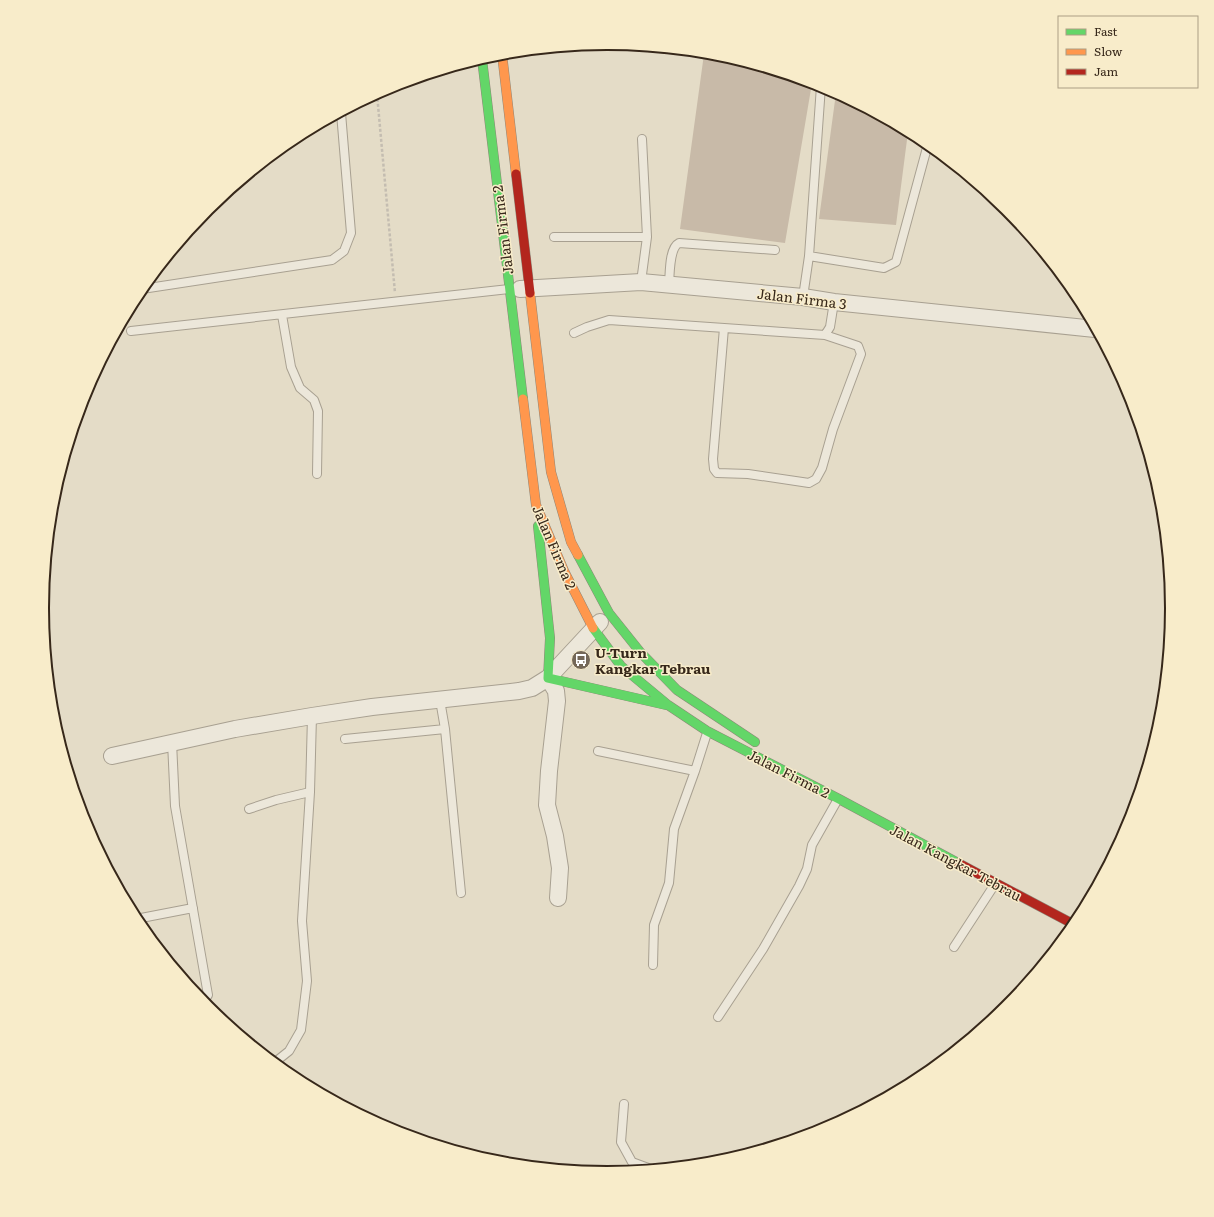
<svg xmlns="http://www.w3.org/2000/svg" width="1214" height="1217" font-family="Literata,serif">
  <rect width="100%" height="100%" fill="#e4dcc7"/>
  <path fill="#c8baa8" d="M704,54L723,56L812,83L785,243L680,229Z
    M836,93L908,132L896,225L819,219Z"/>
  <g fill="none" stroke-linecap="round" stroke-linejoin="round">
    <g stroke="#a8a091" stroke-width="10">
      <path id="lane" d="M554,237H647
        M809,256L884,268L896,262L928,144
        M641,282L647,237L642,139
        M669,284C670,273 669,248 679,243L775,250
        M142,289L332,260L344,251L351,233L341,113
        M803,297L809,256L821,86
        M282,315L291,367L300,388L314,400L318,411L317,474
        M724,328L713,459L714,469L717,473L748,474L809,483L816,479L822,468L833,429L861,354L858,346L825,335
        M131,331L509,289
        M574,333L587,327L609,320L825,335L830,327L834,302
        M440,700L445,729L461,893
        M345,739L445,729
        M172,742L175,806L208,995L203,1003
        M598,751L695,771
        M249,809L276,800L310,792
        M136,919L193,908
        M954,947L995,884
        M653,965L654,925L669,883L674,829L695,771L707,733
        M718,1017L763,949L799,886L807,869L812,845L838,799
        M274,1063L289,1051L301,1030L307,981L302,921L310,792L312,716
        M624,1104L621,1142L632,1162L651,1169"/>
    </g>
    <g stroke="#a8a091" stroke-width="18">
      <path id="street" d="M520,289L641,282L803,297L834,302L1095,329
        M548,678L556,691L557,701L549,771L547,805L555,836L560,868L558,898
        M112,756L235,729L312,716L372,707L519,691L532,688L548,678L600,622"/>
    </g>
    <g stroke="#8e8678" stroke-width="10">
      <path id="fast" d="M482,59L523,399
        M538,526L550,638L548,678L666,705
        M578,555L609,613L641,653L677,690L755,742
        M593,628L621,666L668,705L707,731L839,799L958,863"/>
    </g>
    <g stroke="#8e8678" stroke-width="10">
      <path id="slow" d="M502,54L516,174
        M530,293L551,472L571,542L578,555
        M523,399L536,505L564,571L593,628"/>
    </g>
    <g stroke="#8e8678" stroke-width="10">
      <path id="jam" d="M516,174L530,293
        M958,863L1075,925"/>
    </g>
    <path stroke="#c4bdb1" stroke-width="2.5" stroke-dasharray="3 2" stroke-linecap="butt" d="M377,94L395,293"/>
    <use href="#lane" stroke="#ece7da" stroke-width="8"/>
    <use href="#street" stroke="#ece7da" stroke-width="16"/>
    <use href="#fast" stroke="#63d668" stroke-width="9"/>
    <use href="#slow" stroke="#ff974d" stroke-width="9"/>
    <use href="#jam" stroke="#b3261e" stroke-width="9"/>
  </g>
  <defs>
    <g id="bus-disc" transform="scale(1)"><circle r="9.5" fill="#746757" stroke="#f8ecca"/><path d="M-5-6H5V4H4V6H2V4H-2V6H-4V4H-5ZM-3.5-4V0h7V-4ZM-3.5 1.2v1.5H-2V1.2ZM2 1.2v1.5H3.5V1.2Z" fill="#fff"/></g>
  </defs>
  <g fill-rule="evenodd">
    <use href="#bus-disc" x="581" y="660"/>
  </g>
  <g text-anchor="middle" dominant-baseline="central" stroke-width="3" stroke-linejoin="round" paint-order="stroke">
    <g font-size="14" fill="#37281a" stroke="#f8ecca">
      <text transform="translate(502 230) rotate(-97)">Jalan Firma 2</text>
      <text transform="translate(802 298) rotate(7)">Jalan Firma 3</text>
      <text transform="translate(555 547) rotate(67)">Jalan Firma 2</text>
      <text transform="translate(789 773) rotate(27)">Jalan Firma 2</text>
      <text transform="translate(956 862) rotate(28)">Jalan Kangkar Tebrau</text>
    </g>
    <g font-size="14" font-weight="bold" fill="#37281a" stroke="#f8ecca" text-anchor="start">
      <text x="595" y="652">U-Turn<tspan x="595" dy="16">Kangkar Tebrau</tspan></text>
    </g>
  </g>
  <path d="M0 0H1214V1217H0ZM49 608a558 558 0 1 1 1116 0a558 558 0 1 1-1116 0Z" fill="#f8ecca" fill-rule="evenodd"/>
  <path fill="none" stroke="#37281a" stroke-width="2" d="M49 608a558 558 0 1 1 1116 0a558 558 0 1 1-1116 0Z"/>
  <rect x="1058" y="16" width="140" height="72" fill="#f8ecca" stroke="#ab9e84"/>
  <rect x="1066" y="29" width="20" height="6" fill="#63d668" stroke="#ab9e84"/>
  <text x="1094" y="36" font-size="12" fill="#37281a">Fast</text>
  <rect x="1066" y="49" width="20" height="6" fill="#ff974d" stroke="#ab9e84"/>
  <text x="1094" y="56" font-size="12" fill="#37281a">Slow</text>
  <rect x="1066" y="69" width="20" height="6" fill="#b3261e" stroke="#ab9e84"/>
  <text x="1094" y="76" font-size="12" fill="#37281a">Jam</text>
</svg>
